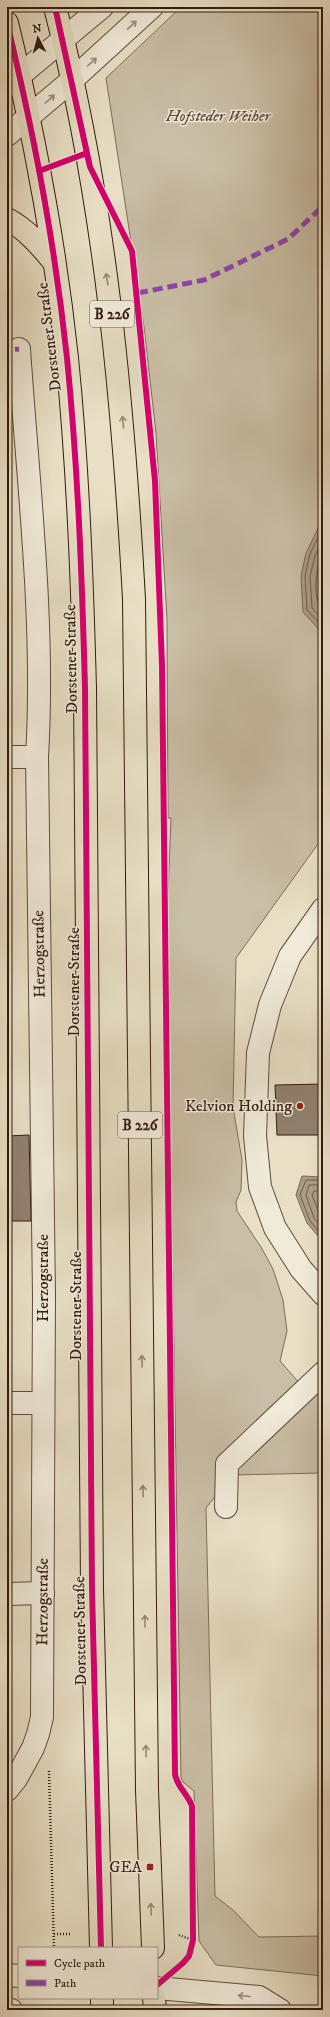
<svg xmlns="http://www.w3.org/2000/svg" width="330" height="2017" font-family="'IM FELL DW Pica',serif">
  <rect width="100%" height="100%" fill="#e8dfc5"/>
  <filter id="stains"><feTurbulence type="fractalNoise" baseFrequency=".005" numOctaves="4"/><feColorMatrix values="0 0 0 0 .2 0 0 0 0 .09 0 0 0 0 .02 0 0 0 .5 -.17"/></filter>
  <radialGradient id="worn" r=".72"><stop offset=".6" stop-color="#630" stop-opacity="0"/><stop offset="1" stop-color="#630" stop-opacity=".3"/></radialGradient>
  <path fill="#c9bea6" stroke="#7e6c5a" d="M181,7H323V837L236,958L233,1107L242,1160L241,1190L236,1202L237,1211L261,1247L273,1269L283,1300L287,1331L280,1361L309,1394L323,1379V1473L232,1475L206,1508L215,1896L233,1910L259,1937L323,1936V1976L216,1965L199,1941L194,1791L183,1782L181,1778L167,922L171,818H168L167,619L156,433L144,327L106,78Z"/>
  <path fill="#aa9c87" stroke="#7a6857" d="M323,518V634L303,612L301,576L306,553Z
    M302,1176L323,1177V1242L307,1223L296,1195Z"/>
  <g fill="none" stroke-linecap="round" stroke-linejoin="round">
    <path stroke="#6e5b4b" stroke-width="1" d="M323,527L310,554L305,576L307,610L323,627
      M323,538L315,556L310,576L312,608L323,620
      M323,553C316,567 311,598 323,611
      M323,1180H306L300,1195L310,1221L323,1236
      M323,1185H309L306,1195L314,1218L323,1228
      M323,1191H314L312,1195L320,1215L323,1219"/>
  </g>
  <path fill="#91806e" stroke="#321a0f" d="M323,1084V1135H277L275,1085Z
    M29,1135L31,1221H7V1136Z"/>
  <g fill="none" stroke-linecap="round" stroke-linejoin="round">
    <g stroke="#604b3c" stroke-width="24">
      <g id="minor">
        <path d="M7,86L102,7"/>
        <path d="M7,135L71,81L152,7"/>
        <path d="M14,757H37"/>
        <path d="M323,909L290,956L270,1005L258,1053L255,1136L260,1187L275,1228L301,1269L323,1294"/>
        <path d="M7,1403H42"/>
        <path d="M226,1507L227,1464L323,1373"/>
        <path d="M7,1594L43,1593"/>
        <path id="s1" d="M7,1790L16,1779L33,1748L38,1734L42,1717L44,1296L37,757C45,623 28,483 19,349"/>
        <path d="M7,1975L19,1976"/>
        <path d="M157,1988L259,1997L280,2010"/>
        <path d="M7,2009L11,2010"/>
      </g>
    </g>
    <g stroke="#321a0f" stroke-width="24">
      <path id="major" d="M55,7C105,201 123,400 134,599L147,1790L153,1948
        M7,23C34,133 55,245 67,358C78,468 82,578 85,688L92,1589L101,1948
        M7,219C26,229 40,245 53,261
        M102,1998V2010
        M154,1998L155,2010"/>
    </g>
    <path stroke="#321a0f" stroke-width="2.5" stroke-dasharray="1 2" stroke-linecap="butt" d="M49,1771L54,1948
      M54,1934H71
      M179,1935L193,1940"/>
    <use href="#minor" stroke="#f0ead9" stroke-width="22"/>
    <use href="#major" stroke="#e8dfc5" stroke-width="22"/>
    <path stroke="#8e44ad" stroke-width="5" stroke-dasharray="10 5" stroke-linecap="butt" d="M138,293L204,280L288,239L323,206
      M7,342L8,350L19,349"/>
    <g stroke="#f0ead9" stroke-width="8">
      <path id="cycleway" d="M55,7L90,167L132,251L155,481L162,666L175,1774C177,1787 187,1793 192,1806L193,1940L189,1956L183,1963L157,1985
        M7,23C34,133 55,245 67,358C78,468 82,578 85,688L92,1589L101,1948
        M39,171L87,153"/>
    </g>
    <use href="#cycleway" stroke="#d6006c" stroke-width="6"/>
  </g>
  <defs><path id="oneway-shaft" d="M-6 0H5M1.5-3L5.5 0L1.5 3" fill="none" stroke-width="1.6" stroke-linecap="round" stroke-linejoin="round"/></defs>
  <g stroke="#9a8c7e">
    <use href="#oneway-shaft" transform="translate(132 25) rotate(-43)"/>
    <use href="#oneway-shaft" transform="translate(92 62) rotate(-42)"/>
    <use href="#oneway-shaft" transform="translate(50 99) rotate(-41)"/>
    <use href="#oneway-shaft" transform="translate(244 1996) rotate(-175)"/>
  </g>
  <g stroke="#968673">
    <use href="#oneway-shaft" transform="translate(107 279) rotate(-99)"/>
    <use href="#oneway-shaft" transform="translate(123 422) rotate(-96)"/>
    <use href="#oneway-shaft" transform="translate(142 1361) rotate(-91)"/>
    <use href="#oneway-shaft" transform="translate(143 1491) rotate(-91)"/>
    <use href="#oneway-shaft" transform="translate(145 1621) rotate(-91)"/>
    <use href="#oneway-shaft" transform="translate(146 1751) rotate(-91)"/>
    <use href="#oneway-shaft" transform="translate(151 1909) rotate(-92)"/>
  </g>
  <g fill="#8f2418" stroke="#f0ead9" stroke-width="1.5">
    <circle cx="300" cy="1106" r="4"/>
    <rect x="146" y="1863" width="8" height="8" rx="2"/>
  </g>
  <g text-anchor="middle" dominant-baseline="central" stroke-width="3" stroke-linejoin="round" paint-order="stroke">
    <g fill="#f0ead9" stroke="#6b584c" stroke-width="1">
      <rect x="90" y="301" width="44" height="26" rx="3"/>
      <rect x="118" y="1112" width="44" height="26" rx="3"/>
    </g>
    <g font-size="15" font-weight="bold" fill="#321a0f">
      <text x="112" y="314">B 226</text>
      <text x="140" y="1125">B 226</text>
    </g>
    <g font-size="16" font-style="italic" fill="#5f4b3c" stroke="#f0ead9">
      <text x="218" y="116">Hofsteder Weiher</text>
    </g>
    <g font-size="16" fill="#321a0f" stroke="#f0ead9">
      <text transform="translate(49 337) rotate(-97)">Dorstener Straße</text>
      <text transform="translate(71 659) rotate(-91)">Dorstener Straße</text>
      <text transform="translate(39 954) rotate(-91)">Herzogstraße</text>
      <text transform="translate(74 982) rotate(-90)">Dorstener Straße</text>
      <text transform="translate(43 1278) rotate(-90)">Herzogstraße</text>
      <text transform="translate(76 1306) rotate(-90)">Dorstener Straße</text>
      <text stroke="none"><textPath href="#s1" startOffset="197">Herzogstraße</textPath></text>
      <text transform="translate(80 1631) rotate(-91)">Dorstener Straße</text>
    </g>
    <g font-size="16" fill="#321a0f" stroke="#f0ead9" text-anchor="end">
      <text x="292" y="1106">Kelvion Holding</text>
      <text x="142" y="1867">GEA</text>
    </g>
  </g>
  <rect width="330" height="2017" fill="none" stroke="#e8dfc5" stroke-width="24"/>
  <rect x="8" y="8" width="314" height="2001" fill="none" stroke="#321a0f" stroke-width="2"/>
  <rect x="12" y="12" width="306" height="1993" fill="none" stroke="#321a0f"/>
  <rect x="18" y="1947" width="140" height="52" fill="#f0ead9" stroke="#a49788"/>
  <rect x="26" y="1960" width="20" height="6" fill="#d6006c" stroke="#a49788"/>
  <text x="54" y="1967" font-size="12" fill="#321a0f">Cycle path</text>
  <rect x="26" y="1980" width="20" height="6" fill="#8e44ad" stroke="#a49788"/>
  <text x="54" y="1987" font-size="12" fill="#321a0f">Path</text>
  <g transform="translate(38 38) rotate(354)" stroke="#f0ead9" stroke-width="3" paint-order="stroke">
  <path d="M0-3L7 15L0 10L-7 15Z" fill="#321a0f"/>
  <text y="-6" font-size="11" font-weight="bold" text-anchor="middle" fill="#321a0f">N</text>
  </g>
  <rect width="100%" height="100%" filter="url(#stains)"/>
  <rect width="100%" height="100%" fill="url(#worn)"/>
</svg>
